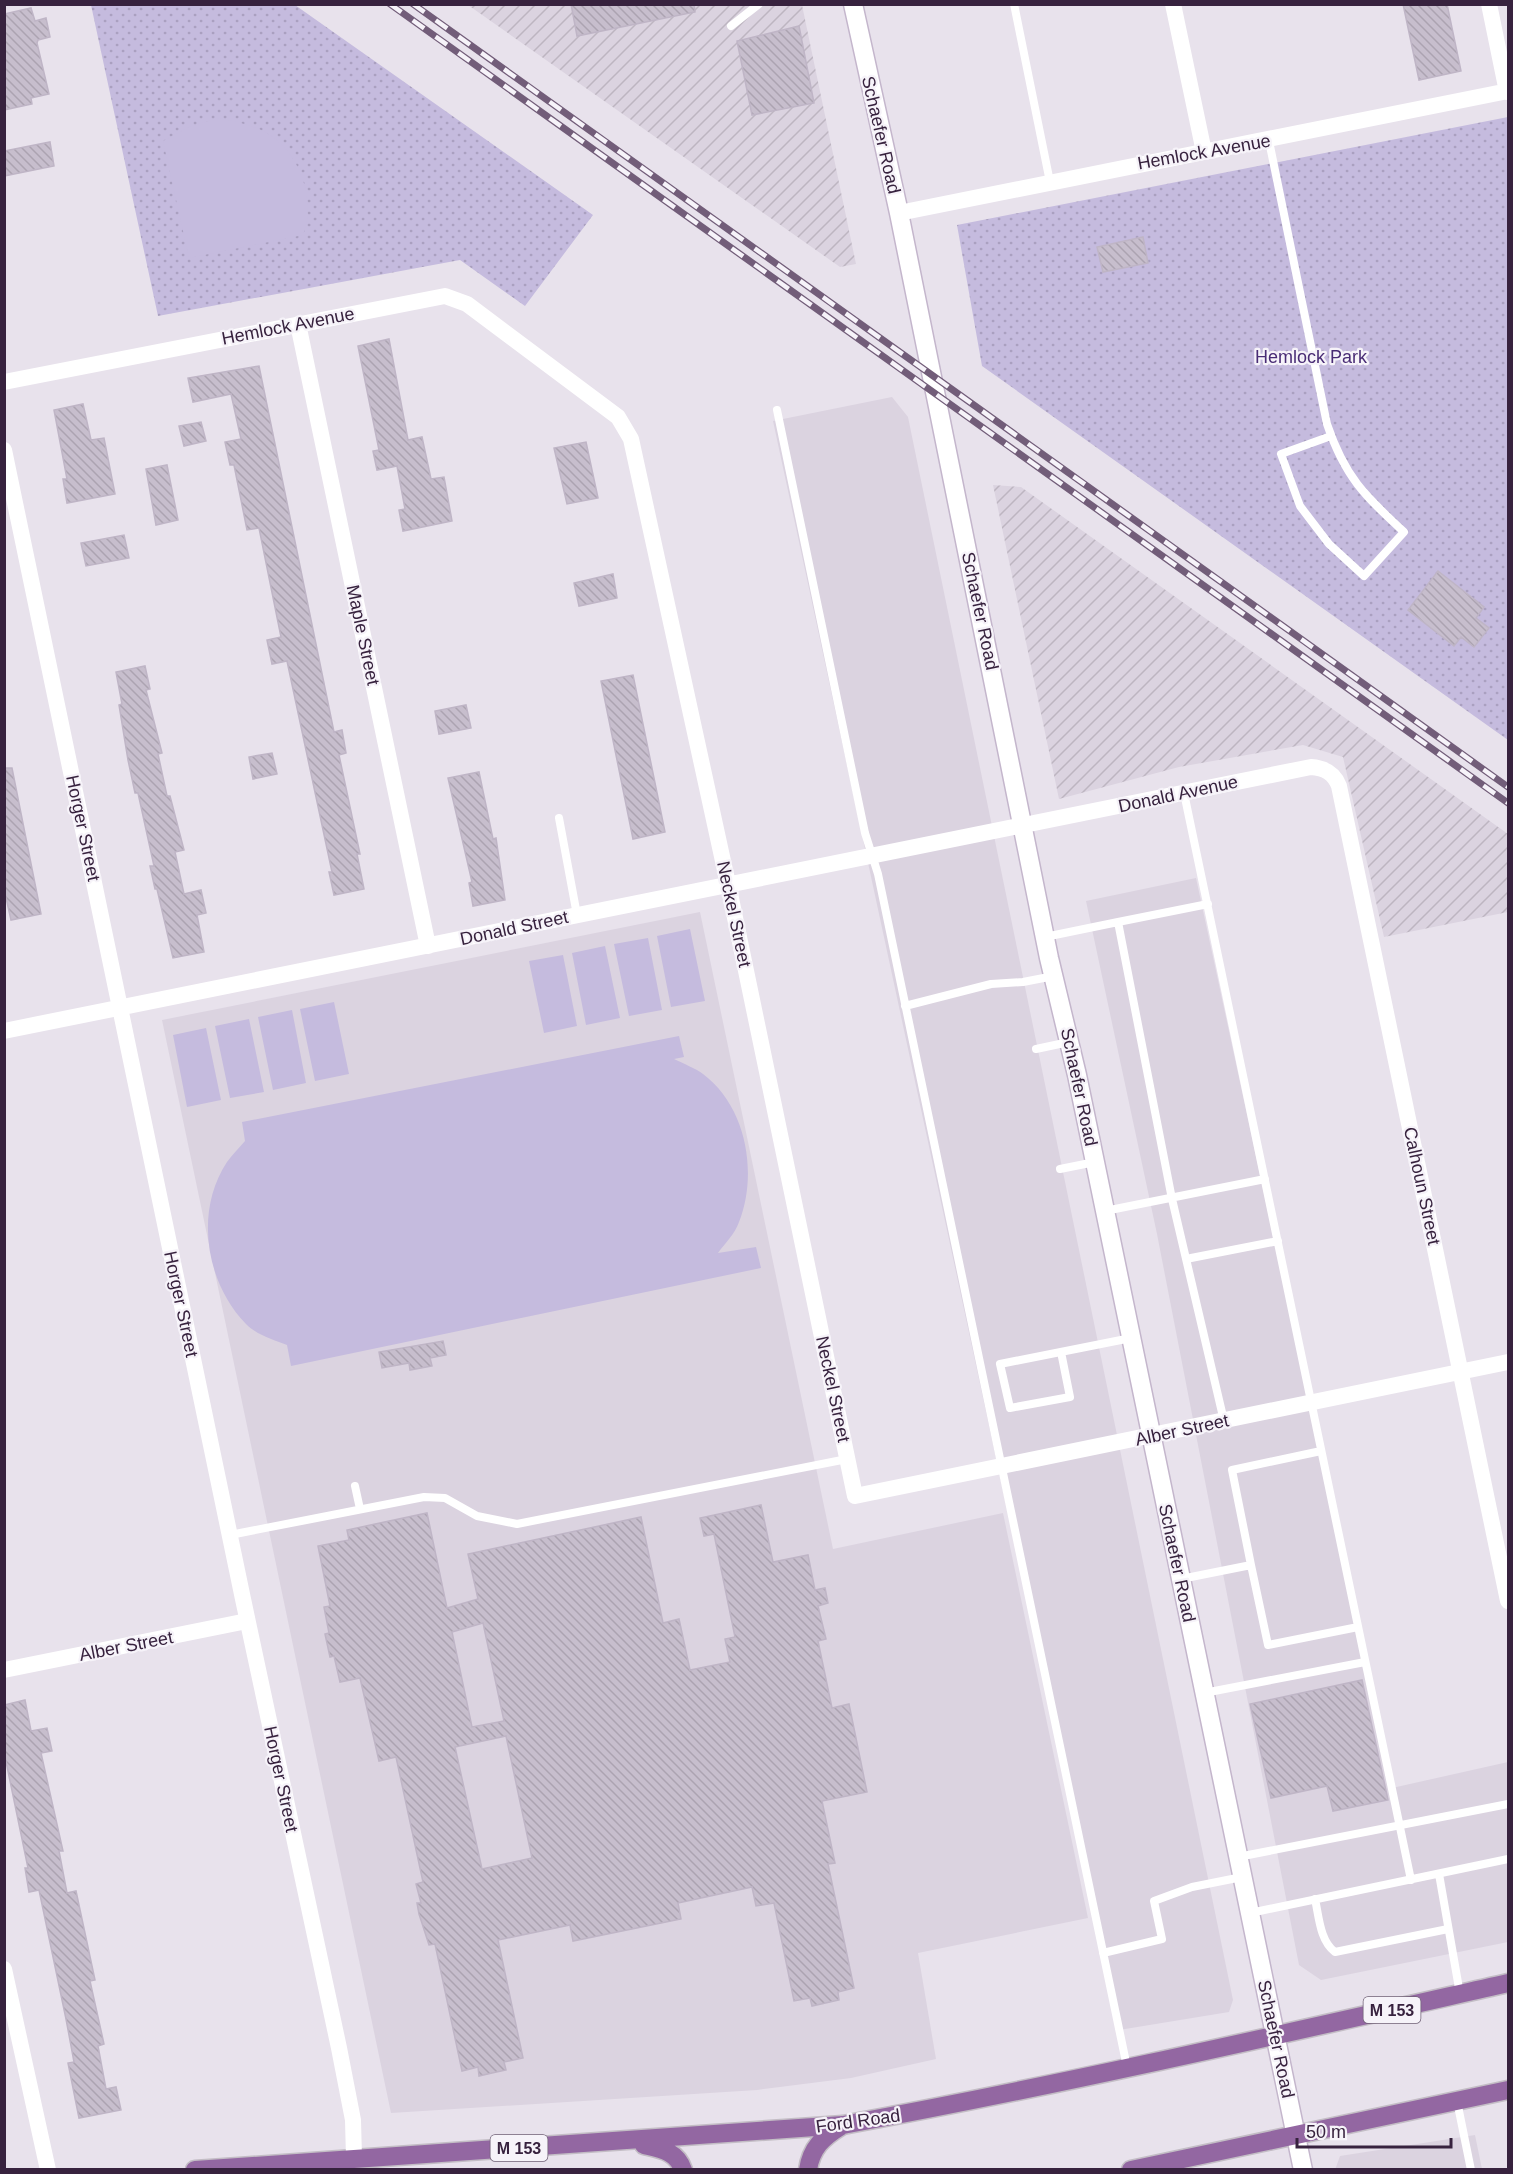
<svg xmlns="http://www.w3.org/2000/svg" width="1513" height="2174" font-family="Helvetica,sans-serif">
  <defs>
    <pattern id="industrial-furrows" width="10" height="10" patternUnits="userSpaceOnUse" patternTransform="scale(1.5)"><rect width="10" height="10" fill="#dbd3e0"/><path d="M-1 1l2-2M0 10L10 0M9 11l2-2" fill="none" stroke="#bdb5c1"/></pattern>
    <pattern id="park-dots" width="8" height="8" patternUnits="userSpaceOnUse" patternTransform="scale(1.5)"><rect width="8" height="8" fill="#c5bbde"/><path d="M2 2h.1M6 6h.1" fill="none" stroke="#aaa0c0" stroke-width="1.8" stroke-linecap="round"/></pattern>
    <pattern id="building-back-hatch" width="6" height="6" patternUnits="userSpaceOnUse" patternTransform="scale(1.5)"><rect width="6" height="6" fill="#c7becd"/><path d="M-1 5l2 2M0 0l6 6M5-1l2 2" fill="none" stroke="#aca3b1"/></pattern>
  </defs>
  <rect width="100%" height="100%" fill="#e8e2ec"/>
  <path fill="#dbd3e0" d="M892,397L908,417L1233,2000L1229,2012L1119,2030L773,421Z
    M1196,878L1392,1788L1508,1762V1942L1321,1980L1299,1965L1157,1234L1086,901Z
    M700,912L833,1549L1003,1513L1088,1918L918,1953L936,2059L851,2078L757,2090L391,2113L162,1020Z
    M1475,2135L1482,2169L1335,2170L1340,2156Z"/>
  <path fill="url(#industrial-furrows)" d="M468,5H802L856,264L840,267Z
    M993,485L1021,487L1508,834V912L1384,937L1343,757L1303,745L1179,767L1059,799Z"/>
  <path fill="url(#park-dots)" d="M91,5H295L593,215L525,306L460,260L158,316Z
    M1508,117V740L982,366L957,225Z"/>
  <path fill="#c5bbde" d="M218,118C233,121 249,124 263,131C299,149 317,199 303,235L189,258L163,141L189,127Z
    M690,929L705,1001L671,1007L657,936Z
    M648,938L662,1010L629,1016L614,944Z
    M605,946L620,1018L586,1025L572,953Z
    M563,955L577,1026L544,1033L529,961Z
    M334,1002L349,1074L315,1081L300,1009Z
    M292,1010L306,1083L273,1090L258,1017Z
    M249,1019L264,1092L230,1098L215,1026Z
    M206,1028L221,1100L187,1107L173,1035Z
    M679,1036L684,1057L674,1059C684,1064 695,1068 703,1074C747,1107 758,1174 739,1222C735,1234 725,1243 718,1253L756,1247L761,1268L291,1366L287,1345C274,1340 257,1335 246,1324C206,1283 194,1212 227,1162C232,1155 239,1148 245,1141L242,1122Z"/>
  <path fill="url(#building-back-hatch)" stroke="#bfb5c6" stroke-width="1.5" fill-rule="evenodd" d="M571,4H694L695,12L577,36Z
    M1403,4H1447L1461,71L1419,80Z
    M31,8L35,21L46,18L50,37L38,40L37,43L49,94L31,98L32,104L4,110V14Z
    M799,26L814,103L752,115L737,41Z
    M50,142L54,166L4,176V151Z
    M1143,237L1148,263L1103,272L1097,247Z
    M389,339L408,440L422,437L431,479L444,477L452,521L403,531L399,510L405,509L397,466L377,470L373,451L379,450L358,346Z
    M259,366L334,732L342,730L346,753L339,755L360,854H357L364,889L334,895L329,872H332L287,661L272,664L267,640L281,637L259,528L247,530L234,465H230L225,442L241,439L231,394L193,402L188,378Z
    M83,404L91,440L104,438L115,494L67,503L63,479H67L54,410Z
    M201,422L206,441L184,446L179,426Z
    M586,442L598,498L567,504L554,448Z
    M167,465L178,520L156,525L146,469Z
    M124,535L129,558L86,566L81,543Z
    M1438,571L1484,607L1476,618L1489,628L1474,647L1461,637L1454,646L1408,610Z
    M613,574L617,598L579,606L574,583Z
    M145,666L150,689L146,690L162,753L158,754L167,796H170L184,850L175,852L184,894L201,890L206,913L197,915L204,952L173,958L157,889H155L150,866H154L138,793H135L128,760L119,705L122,704L116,672Z
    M633,675L665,832L633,839L601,681Z
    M466,705L471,728L439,734L435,711Z
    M272,753L277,774L253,779L249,757Z
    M4,768H12L41,914L11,920L4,889Z
    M479,772L493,839L496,838L505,900L473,906L469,883L472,882L448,778Z
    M443,1341L446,1355L430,1358L432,1366L410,1370L409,1363L382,1368L379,1352Z
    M761,1505L773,1562L808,1555L815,1590L825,1588L828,1603L818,1606L826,1639L818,1641L832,1708L849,1704L867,1792L822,1801L835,1863L828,1864L854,1988L838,1992L839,2000L812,2006L810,1998L794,2001L774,1903L756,1906L752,1887L678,1903L681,1919L573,1941L570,1925L498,1940L523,2058L504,2062L506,2070L492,2073L479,2076L478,2067L462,2071L435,1944L429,1945L419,1914L417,1903H421L416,1884L423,1882L396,1757L379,1761L360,1678L340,1682L334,1656L330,1657L325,1634L329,1633L324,1607L330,1606L318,1546L349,1540L347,1530L427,1513L447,1608L478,1599L468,1554L641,1517L663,1623L679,1619L690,1670L730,1662L725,1639L735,1637L714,1534L704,1536L700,1518ZM483,1623L504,1721L472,1727L452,1632ZM506,1736L532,1858L482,1869L455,1747Z
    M1362,1680L1388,1800L1333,1811L1327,1786L1271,1798L1250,1704Z
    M25,1700L31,1731L47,1728L52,1751L41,1753L63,1851H59L67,1893L76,1891L95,1980L90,1981L104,2044L98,2046L106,2089L116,2087L121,2110L79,2118L68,2063L74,2062L66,2019L39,1890L29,1892L25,1868H28L4,1752V1705Z"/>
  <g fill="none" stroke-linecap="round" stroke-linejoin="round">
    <g stroke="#c4b6cc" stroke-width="21">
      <path id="secondary" d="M853,4L899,213L1049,958L1077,1075L1303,2170"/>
    </g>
    <g stroke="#c3bdc5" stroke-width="21">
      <path id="primary" d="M644,2145C661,2149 677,2151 683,2170
        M195,2170L843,2125C1066,2084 1287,2033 1508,1983
        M808,2170C811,2148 823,2137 841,2126
        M1131,2170L1508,2090"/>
    </g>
    <path stroke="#fff" stroke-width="8" d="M1014,4L1050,182
      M731,26L759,4
      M1269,141L1327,424C1345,477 1364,495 1404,532L1364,576L1329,544L1300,506L1281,454L1331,436
      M777,410L865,833L878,874L1127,2067
      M1184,793L1411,1880
      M559,818L577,915
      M1118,922L1208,904
      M1045,937L1118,922L1172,1199L1224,1421
      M905,1006L991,984L1023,982L1054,976
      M1036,1049L1069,1042
      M1060,1169L1095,1162
      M1105,1211L1265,1179
      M1186,1259L1278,1241
      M1061,1352L1070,1397L1010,1408L1000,1364L1131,1338
      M355,1486L360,1509
      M230,1535L424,1497L445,1498L477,1516L517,1524L847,1459
      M1251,1565L1268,1645L1358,1627
      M1181,1579L1251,1565L1232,1470L1321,1451
      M1204,1693L1365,1662
      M1238,1857L1508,1804
      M1439,1874L1460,1994
      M1315,1899C1319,1917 1320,1941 1335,1952L1448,1929
      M1250,1913L1508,1859
      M1103,1953L1162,1939L1154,1901L1192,1887L1242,1877
      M1457,2101L1471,2170"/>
    <path stroke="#fff" stroke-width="16" d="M1173,4L1204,152
      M1489,4L1507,92
      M899,213L1508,91
      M298,324L428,946
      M4,382L445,296L467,304L618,417L631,439L728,884L855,1496L1508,1362
      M4,450L243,1599L339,2048L353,2120L354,2158
      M4,1031L1311,767C1325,768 1334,773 1339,786L1508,1601
      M4,1670L247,1621
      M4,1969L48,2170"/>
    <use href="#secondary" stroke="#fff" stroke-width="18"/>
    <use href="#primary" stroke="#9367a2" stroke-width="18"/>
    <g stroke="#725d79" stroke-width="7">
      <path id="rail" d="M390,4L1508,803
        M413,4L1508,787"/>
    </g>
    <use href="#rail" stroke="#f6f3f9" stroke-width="4.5" stroke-dasharray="14" stroke-linecap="butt"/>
  </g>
  <g text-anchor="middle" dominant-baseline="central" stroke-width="4.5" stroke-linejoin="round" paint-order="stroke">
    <g fill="#f6f3f9" stroke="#706176" stroke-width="1.5">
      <rect x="1363.5" y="1997" width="57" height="26" rx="4.5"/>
      <rect x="490.5" y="2135" width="57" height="26" rx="4.5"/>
    </g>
    <g font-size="16" font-weight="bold" fill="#37223e">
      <text x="1392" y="2010">M 153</text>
      <text x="519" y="2148">M 153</text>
    </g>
    <g font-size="18" fill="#37223e" stroke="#f6f3f9">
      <text transform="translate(881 135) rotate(77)">Schaefer Road</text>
      <text transform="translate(1204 152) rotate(-10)">Hemlock Avenue</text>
      <text transform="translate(288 326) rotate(-11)">Hemlock Avenue</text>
      <text transform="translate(980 611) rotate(78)">Schaefer Road</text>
      <text transform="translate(363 635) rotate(78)">Maple Street</text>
      <text transform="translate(1178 794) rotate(-12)">Donald Avenue</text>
      <text transform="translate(83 828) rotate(78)">Horger Street</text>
      <text transform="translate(734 914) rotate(78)">Neckel Street</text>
      <text transform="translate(514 928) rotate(-12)">Donald Street</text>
      <text transform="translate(1079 1087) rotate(78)">Schaefer Road</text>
      <text transform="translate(1422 1186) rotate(78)">Calhoun Street</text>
      <text transform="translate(181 1304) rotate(78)">Horger Street</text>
      <text transform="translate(833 1389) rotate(78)">Neckel Street</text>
      <text transform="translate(1182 1430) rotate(-12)">Alber Street</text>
      <text transform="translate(1177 1563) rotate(78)">Schaefer Road</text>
      <text transform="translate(126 1646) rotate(-11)">Alber Street</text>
      <text transform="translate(281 1779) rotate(78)">Horger Street</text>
      <text transform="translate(1276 2039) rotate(78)">Schaefer Road</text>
      <text transform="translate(858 2121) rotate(-8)">Ford Road</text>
    </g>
    <g font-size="18" fill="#492c75" stroke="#f6f3f9">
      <text x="1311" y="357">Hemlock Park</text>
    </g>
  </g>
  <rect width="1513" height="2174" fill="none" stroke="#37223e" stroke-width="12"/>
  <path d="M1297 2138v9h154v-9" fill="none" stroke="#37223e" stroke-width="3"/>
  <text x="1306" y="2138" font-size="18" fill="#37223e" stroke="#f6f3f9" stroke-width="4.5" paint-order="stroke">50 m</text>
</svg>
